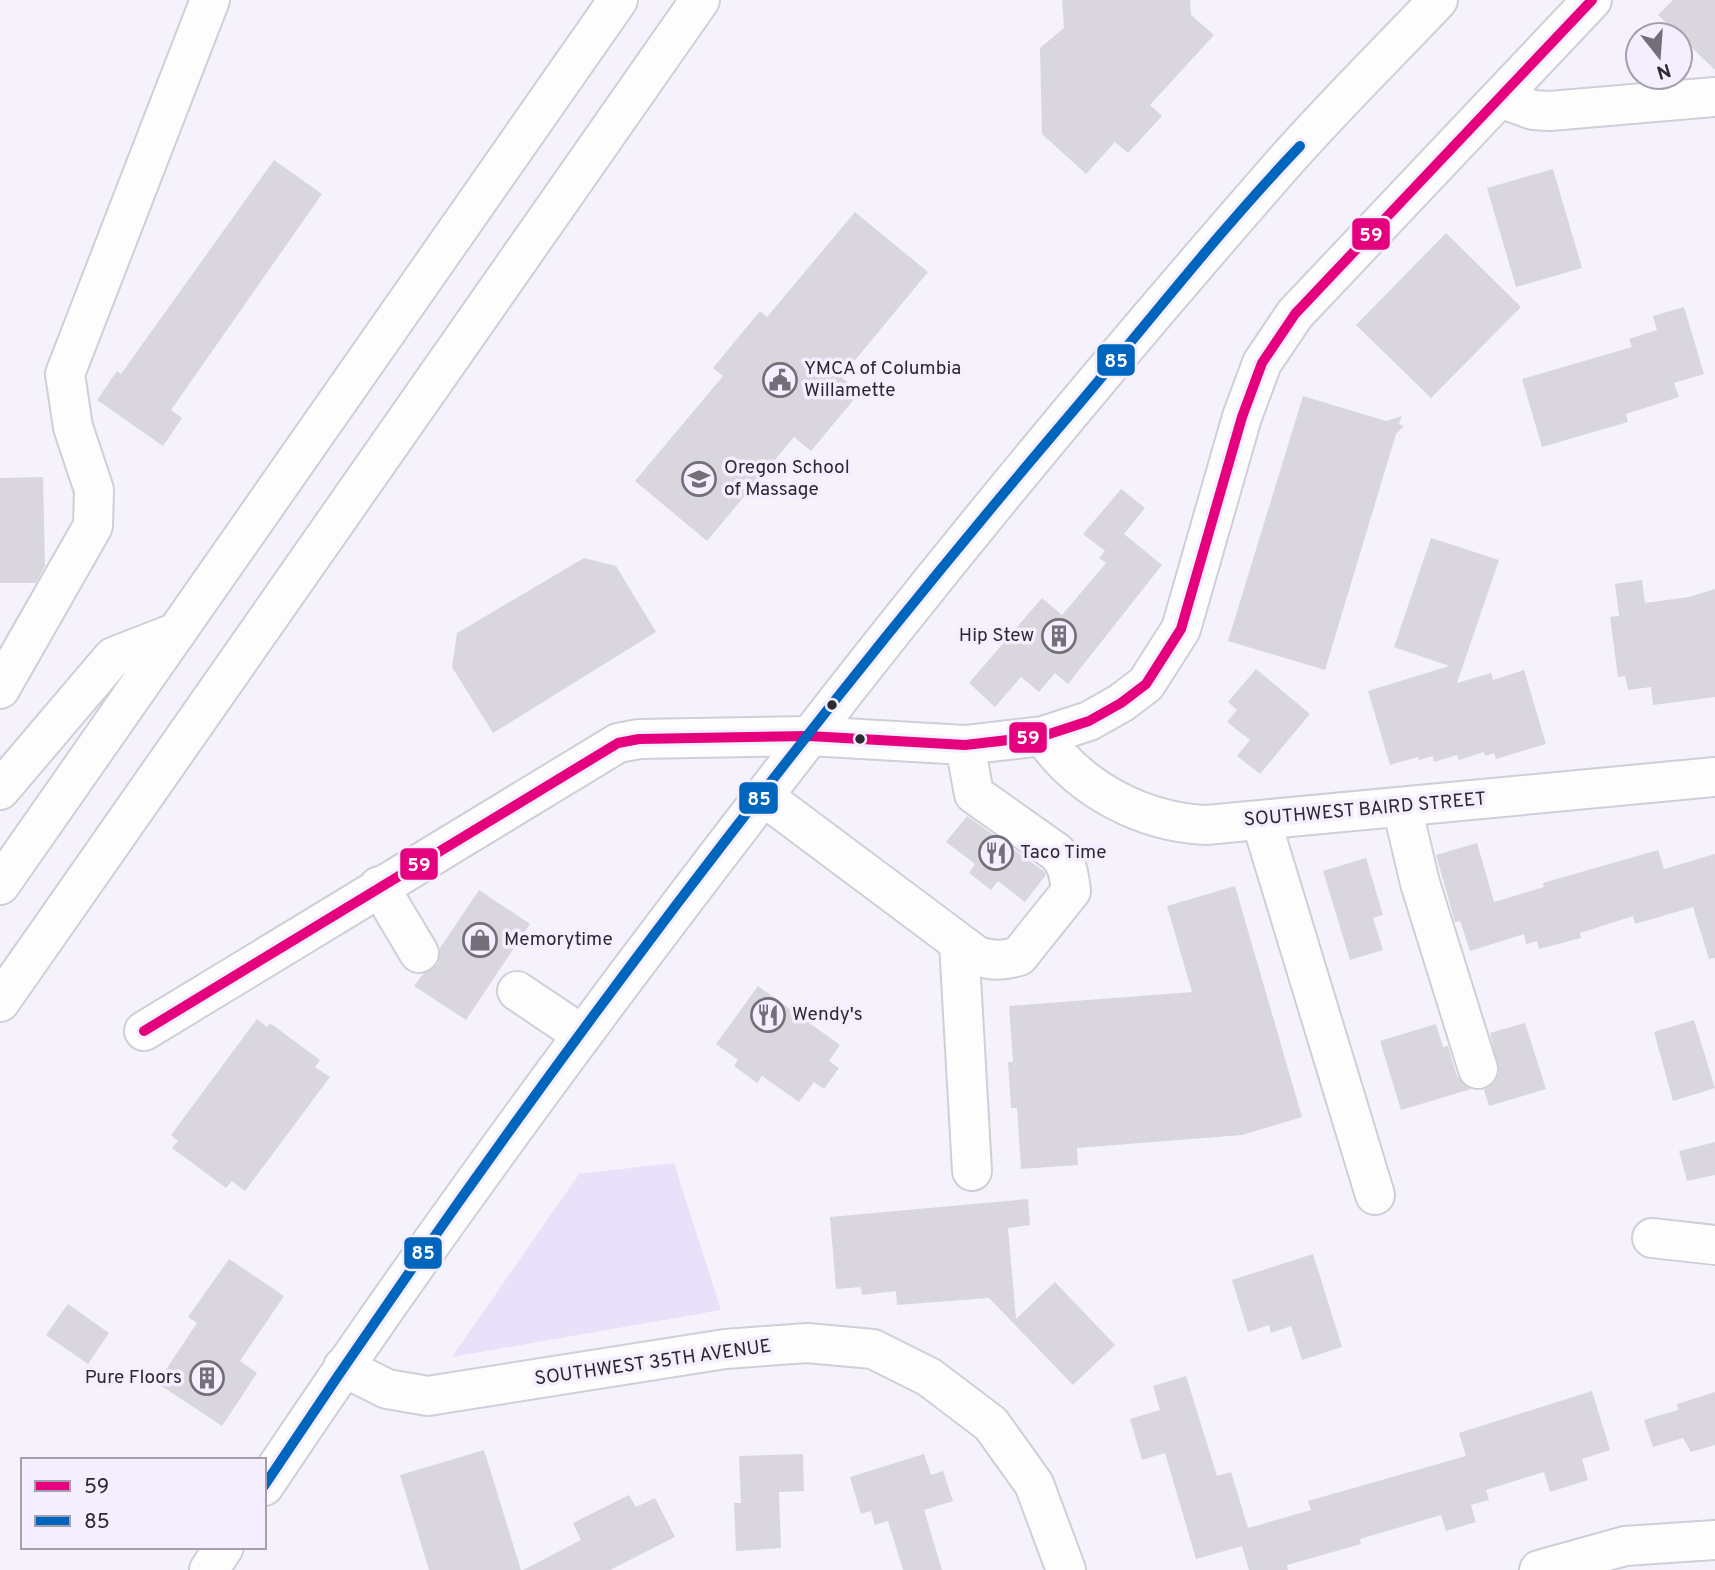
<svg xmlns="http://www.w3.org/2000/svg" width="1715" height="1570" font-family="Overpass,sans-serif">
  <rect width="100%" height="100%" fill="#f5f2fb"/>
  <path fill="#e9e0fa" d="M674,1163L721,1310L452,1357L579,1174Z"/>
  <path fill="#d9d6de" d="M1062,0H1190L1191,15L1214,35L1150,105L1162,116L1128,153L1115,142L1086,174L1042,134L1040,48L1064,28Z
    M1673,0H1715V70L1658,15Z
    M274,160L322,194L171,410L182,418L163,446L97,400L117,371L121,374Z
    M1553,169L1582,268L1516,287L1487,188Z
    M855,212L928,272L841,377L860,392L811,451L794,437L707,541L635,481L723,376L713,368L760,311L767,317Z
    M1446,233L1521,307L1431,398L1356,325Z
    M1684,307L1704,374L1674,383L1679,397L1626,414L1628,422L1542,447L1522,379L1632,347L1629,339L1657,330L1653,316Z
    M1303,396L1386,421L1402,416L1399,424L1404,426L1396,434L1325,670L1228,641Z
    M43,477L45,566L36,583H0V478Z
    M1121,489L1145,508L1124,534L1162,565L1068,684L1055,673L1039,692L1021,677L995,707L969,683L1042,598L1062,615L1106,563L1099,558L1105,551L1083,534Z
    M1431,538L1499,560L1457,683L1491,673L1493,680L1524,670L1546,744L1496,759L1494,753L1485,756L1484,752L1459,760L1457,755L1434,762L1433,756L1419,760L1418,757L1390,765L1368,691L1449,666L1394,647Z
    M584,558L616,566L656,632L493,733L452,667L457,633Z
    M1642,580L1645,603L1689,597L1715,589V697L1653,705L1651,687L1628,690L1625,676L1618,677L1610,617L1619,616L1615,584Z
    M1256,669L1310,714L1260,774L1237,756L1250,740L1227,722L1237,710L1228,702Z
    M967,816L1045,872L1046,875L1025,902L998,881L991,890L969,873L975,864L946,842Z
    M1477,843L1494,902L1544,887L1543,883L1658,850L1664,869L1715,854V958L1709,959L1693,907L1635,924L1633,916L1580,933L1581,938L1539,949L1537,941L1526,944L1524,934L1470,951L1460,921L1455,922L1436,855Z
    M1366,858L1383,915L1373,918L1383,950L1350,960L1323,871Z
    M1235,886L1302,1117L1242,1135L1077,1148L1078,1165L1021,1169L1017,1108H1011L1008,1062H1013L1009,1006L1192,992L1167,906Z
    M479,890L530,924L466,1020L414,986L423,974L438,964L440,948Z
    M758,986L840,1045L829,1061L839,1068L824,1089L814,1082L799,1102L762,1076L757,1083L734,1066L738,1060L716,1044Z
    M257,1019L267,1027L270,1023L320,1060L315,1067L330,1077L245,1191L232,1181L226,1188L172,1148L178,1141L171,1135Z
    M1694,1020L1715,1088L1673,1101L1654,1032Z
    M1525,1023L1546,1089L1489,1106L1484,1090L1494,1083L1499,1073L1490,1033Z
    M1436,1024L1443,1047L1448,1046L1457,1076L1471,1089L1401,1110L1380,1041Z
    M1715,1142V1175L1687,1181L1679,1151Z
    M1028,1199L1030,1225L1008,1228L1016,1319L1055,1282L1115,1345L1073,1385L989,1298L897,1305L896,1291L862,1295L861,1287L836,1289L830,1217Z
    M1313,1254L1342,1347L1302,1360L1291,1326L1271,1333L1269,1325L1248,1332L1232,1280Z
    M229,1259L284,1296L240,1361L257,1373L222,1426L157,1383L197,1323L188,1317Z
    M68,1304L109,1333L88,1364L46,1335Z
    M1186,1376L1217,1476L1231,1472L1248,1528L1311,1510L1308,1501L1466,1456L1459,1433L1592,1391L1610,1450L1582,1459L1588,1480L1550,1492L1544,1472L1486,1490L1489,1500L1471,1505L1476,1522L1446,1531L1441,1515L1360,1539L1361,1544L1287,1565L1288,1570H1249L1242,1546L1196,1559L1165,1453L1142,1460L1130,1419L1160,1410L1153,1386Z
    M1715,1392V1445L1691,1452L1683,1438L1653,1447L1644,1420L1678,1410L1677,1404Z
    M484,1450L521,1570H429L400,1475Z
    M803,1454L804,1491L779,1492L781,1548L736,1551L734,1503H741L739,1456Z
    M924,1454L931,1475L943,1471L953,1501L924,1510L942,1570H903L888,1521L875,1525L871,1511L861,1514L850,1477Z
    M629,1495L636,1507L655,1498L675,1537L610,1570H523L581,1540L573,1523Z"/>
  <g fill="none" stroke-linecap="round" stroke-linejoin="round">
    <g stroke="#d0ced6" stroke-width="42">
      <path id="minor" d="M1500,98L1533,110L1550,111L1715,97
        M0,689L93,526L94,490L73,427L65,374L210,0
        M1043,736C1079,789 1142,822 1206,825L1715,777
        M763,796L977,956C992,961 1003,961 1019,956L1071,891C1069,875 1068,863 1056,852L974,794L965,745
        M1402,807L1420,883L1478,1069
        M1261,820L1375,1195
        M379,886L419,953
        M959,943L972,1171
        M517,991L581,1034
        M144,1031L618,743L639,739L809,736L965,745L1043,736L1089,721L1121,703L1146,684L1181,629L1242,417L1262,363L1295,314L1592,0
        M1652,1238L1715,1245
        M343,1367L387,1389L428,1396L725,1349L807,1343L873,1349L929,1377L991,1424L1034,1484L1066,1570
        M1539,1570L1625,1546L1715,1540"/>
    </g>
    <g stroke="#d0ced6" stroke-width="42">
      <path id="major" d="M264,1486C431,1235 611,992 796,754C951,553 1114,357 1281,166C1331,109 1386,55 1438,0
        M209,1570L224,1547"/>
    </g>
    <g stroke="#d0ced6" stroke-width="42">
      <path id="highway" d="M0,790L113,657L177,632
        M0,885L618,0
        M0,1002L700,0"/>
    </g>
    <use href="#minor" stroke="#fefdfe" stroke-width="38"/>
    <use href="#major" stroke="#fefdfe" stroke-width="38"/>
    <use href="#highway" stroke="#fefdfe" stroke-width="38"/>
    <g stroke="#f4eeff" stroke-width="16">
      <path id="bus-1" d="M144,1031L618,743L639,739L809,736L965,745L1043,736L1089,721L1121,703L1146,684L1181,629L1242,417L1262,363L1295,314L1592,0"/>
    </g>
    <g stroke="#f4eeff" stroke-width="16">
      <path id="bus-2" d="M264,1486C509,1117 776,761 1062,424C1141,332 1216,234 1300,146"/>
    </g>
    <use href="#bus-1" stroke="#e5007d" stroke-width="10"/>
    <use href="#bus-2" stroke="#0065bd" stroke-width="10"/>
  </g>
  <defs>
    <g id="civic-ring" transform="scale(1.75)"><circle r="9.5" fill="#f4eeff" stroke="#726f78" stroke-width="1.5"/><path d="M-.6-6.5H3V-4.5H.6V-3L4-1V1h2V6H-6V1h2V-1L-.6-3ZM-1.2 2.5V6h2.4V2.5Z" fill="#726f78"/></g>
    <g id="school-ring" transform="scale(1.75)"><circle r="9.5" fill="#f4eeff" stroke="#726f78" stroke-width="1.5"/><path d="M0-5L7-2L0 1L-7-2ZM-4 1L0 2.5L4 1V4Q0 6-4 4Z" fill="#726f78"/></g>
    <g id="building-ring" transform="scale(1.75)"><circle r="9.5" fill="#f4eeff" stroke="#726f78" stroke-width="1.5"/><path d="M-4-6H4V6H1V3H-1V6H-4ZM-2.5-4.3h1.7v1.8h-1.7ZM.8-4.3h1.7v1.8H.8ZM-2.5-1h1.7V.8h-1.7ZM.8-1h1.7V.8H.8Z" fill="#726f78"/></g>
    <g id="restaurant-ring" transform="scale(1.75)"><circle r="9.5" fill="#f4eeff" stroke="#726f78" stroke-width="1.5"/><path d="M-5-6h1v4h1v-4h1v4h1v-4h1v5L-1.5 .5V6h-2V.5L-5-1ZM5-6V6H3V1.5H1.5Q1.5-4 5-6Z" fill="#726f78"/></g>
    <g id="shop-ring" transform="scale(1.75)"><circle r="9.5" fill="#f4eeff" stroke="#726f78" stroke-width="1.5"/><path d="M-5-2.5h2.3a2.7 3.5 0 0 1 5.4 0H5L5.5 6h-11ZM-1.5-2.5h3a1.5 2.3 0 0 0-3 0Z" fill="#726f78"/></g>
  </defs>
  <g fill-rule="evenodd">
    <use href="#civic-ring" x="780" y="380"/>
    <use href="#school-ring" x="699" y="479"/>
    <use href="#building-ring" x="1059" y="636"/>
    <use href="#restaurant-ring" x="996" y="853"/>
    <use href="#shop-ring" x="480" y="940"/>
    <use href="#restaurant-ring" x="768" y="1015"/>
    <use href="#building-ring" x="207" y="1378"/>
  </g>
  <g fill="#2c2931" stroke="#f4eeff" stroke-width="2.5">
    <circle cx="832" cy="705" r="6"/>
    <circle cx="860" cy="739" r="6"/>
  </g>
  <g text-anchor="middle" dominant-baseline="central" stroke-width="7" stroke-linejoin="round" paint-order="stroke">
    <g font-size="19" fill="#2c2931" stroke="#f4eeff" text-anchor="start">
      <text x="804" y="369">YMCA of Columbia<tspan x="804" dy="22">Willamette</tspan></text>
      <text x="724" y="468">Oregon School<tspan x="724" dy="22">of Massage</tspan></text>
      <text x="1034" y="636" text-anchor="end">Hip Stew</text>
      <text x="1020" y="853">Taco Time</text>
      <text x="504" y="940">Memorytime</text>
      <text x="792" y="1015">Wendy's</text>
      <text x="182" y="1378" text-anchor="end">Pure Floors</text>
    </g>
    <g font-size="19" fill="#2c2931" stroke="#f4eeff">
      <text transform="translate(1365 810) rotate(-5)">SOUTHWEST BAIRD STREET</text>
      <text transform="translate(653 1363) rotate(-8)">SOUTHWEST 35TH AVENUE</text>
    </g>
  </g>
  <g stroke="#f4eeff" stroke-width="2.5">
    <rect x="1351" y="217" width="40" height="34" rx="7" fill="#e5007d"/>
    <rect x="1096" y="343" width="40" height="34" rx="7" fill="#0065bd"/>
    <rect x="1008" y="721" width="40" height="33" rx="7" fill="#e5007d"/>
    <rect x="738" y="781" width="41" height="34" rx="7" fill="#0065bd"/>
    <rect x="399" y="847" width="40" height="34" rx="7" fill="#e5007d"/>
    <rect x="403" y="1236" width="40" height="34" rx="7" fill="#0065bd"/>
  </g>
  <g font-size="19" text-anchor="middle" font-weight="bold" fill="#fff">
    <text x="1371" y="241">59</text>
    <text x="1116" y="367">85</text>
    <text x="1028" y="744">59</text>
    <text x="759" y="805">85</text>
    <text x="419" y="871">59</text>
    <text x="423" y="1259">85</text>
  </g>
  <rect x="21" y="1458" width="245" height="91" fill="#f4eeff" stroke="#a49fad" stroke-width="2"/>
  <rect x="35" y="1481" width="35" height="10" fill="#e5007d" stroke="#a49fad" stroke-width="2"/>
  <text x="84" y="1493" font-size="21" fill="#2c2931">59</text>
  <rect x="35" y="1516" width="35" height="10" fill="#0065bd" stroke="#a49fad" stroke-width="2"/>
  <text x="84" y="1528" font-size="21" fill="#2c2931">85</text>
  <g transform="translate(1659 56) rotate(163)"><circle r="33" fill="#f4eeff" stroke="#a49fad" stroke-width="2"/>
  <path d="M0-5L12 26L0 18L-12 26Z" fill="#726f78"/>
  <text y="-10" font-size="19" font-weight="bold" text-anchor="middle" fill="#2c2931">N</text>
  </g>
</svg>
